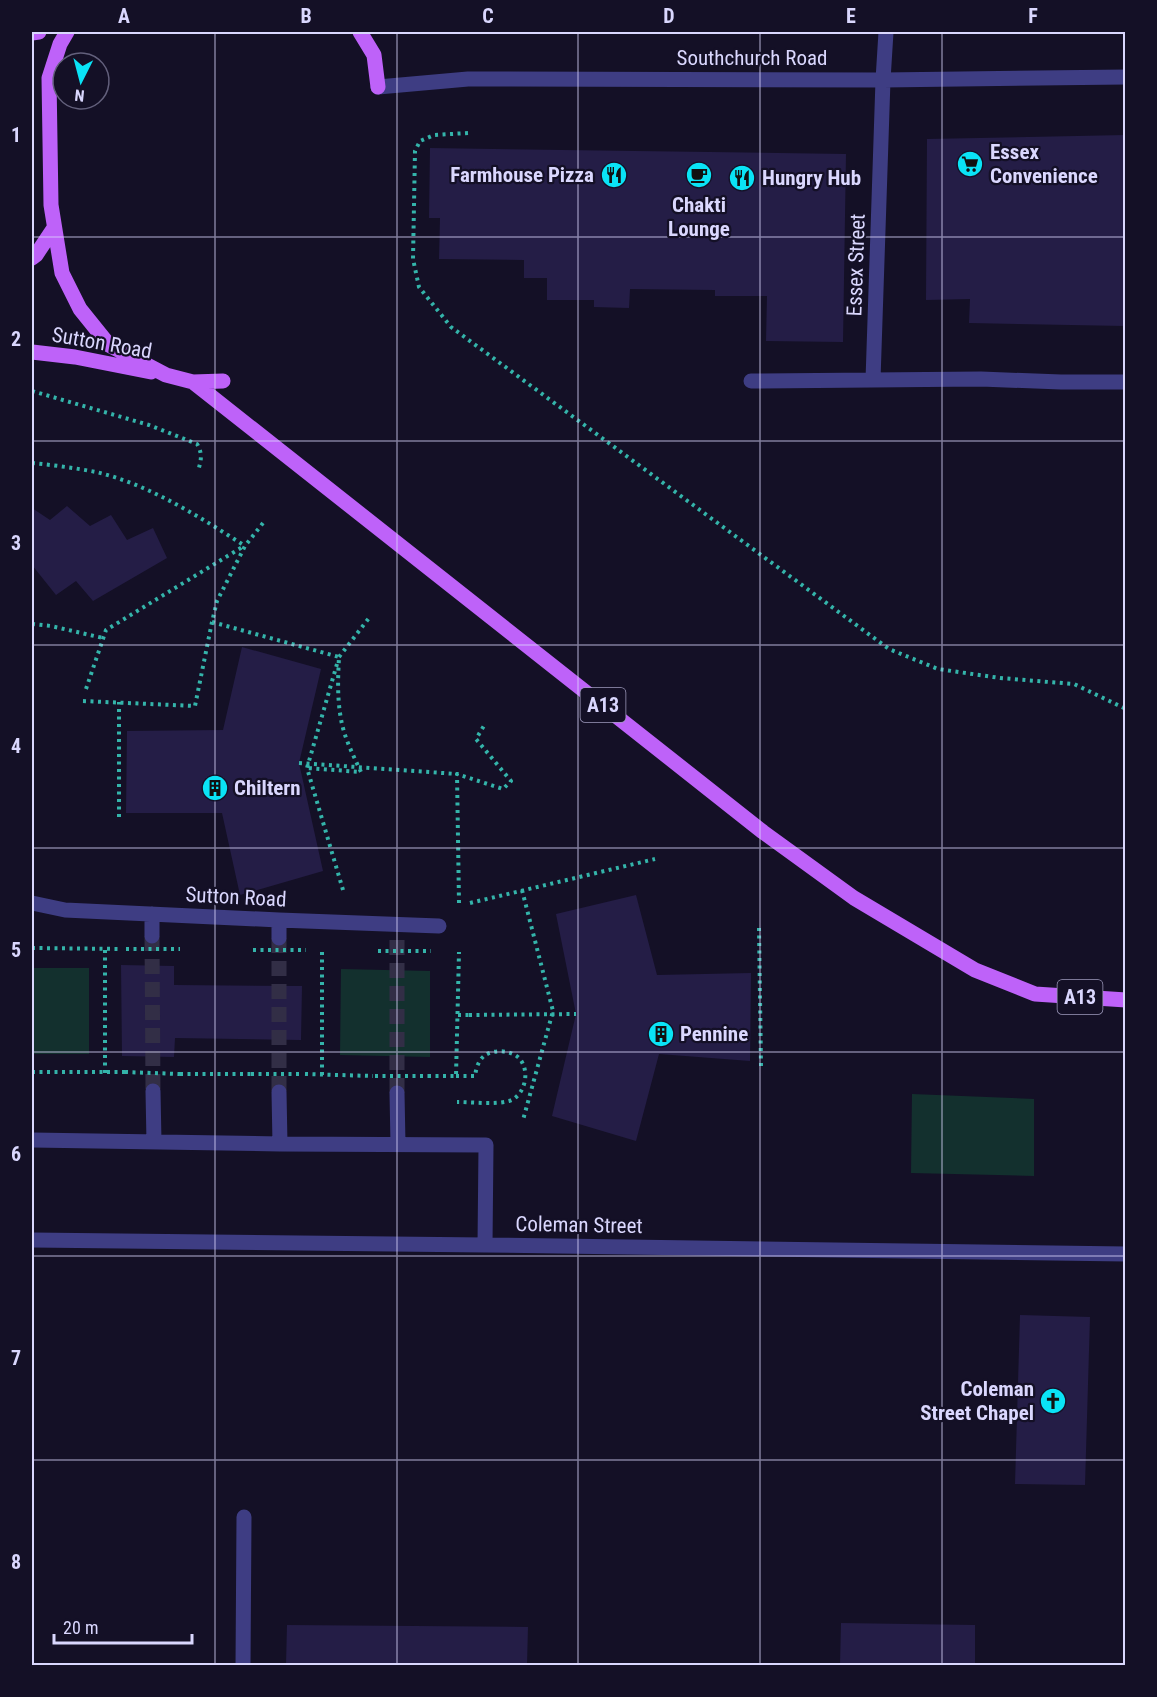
<svg xmlns="http://www.w3.org/2000/svg" width="1157" height="1697" font-family="'Roboto Condensed',sans-serif">
  <rect width="100%" height="100%" fill="#141026"/>
  <path fill="#13302e" d="M32,968H89V1054H32Z
    M341,969L430,971V1057L340,1055Z
    M912,1094L1034,1099V1176L911,1173Z"/>
  <path fill="#241d46" d="M1125,135V326L969,323L970,299L926,300L927,139Z
    M430,148L846,154L843,342L766,341L767,296H715V290L630,289L629,308L594,307V300H547V278H524V260L439,259L440,218H429Z
    M67,506L90,526L111,515L127,540L153,528L167,558L93,601L76,581L56,595L32,565V508L50,520Z
    M242,647L321,669L299,763L323,871L240,895L222,813H126L127,731L223,730Z
    M636,895L657,975L751,973L750,1061L659,1054L636,1141L552,1116L576,1014L556,914Z
    M121,965L174,966V985L302,986L301,1040L175,1038L174,1057L122,1056Z
    M1020,1315L1090,1317L1085,1485L1015,1484Z
    M841,1623L975,1625V1665H840Z
    M287,1625L528,1627L527,1665H286Z"/>
  <g fill="none" stroke-linecap="round" stroke-linejoin="round">
    <path stroke="#322e46" stroke-width="15" stroke-dasharray="15 8" stroke-linecap="butt" d="M152,936L153,1091
      M279,938V1092
      M397,1093V940"/>
    <path stroke="#34b4aa" stroke-width="4" stroke-dasharray="3 4.5" stroke-linecap="butt" d="M468,133L434,135L420,141L415,151L413,259L419,287L451,327L889,649L938,669L1000,678L1074,684L1126,709
      M32,391L149,425L197,444C203,454 201,461 198,471
      M32,463C53,465 75,468 96,472C148,484 200,517 245,546
      M263,523L245,546L217,601L212,622L339,657C338,677 337,698 341,719C344,737 353,755 361,772L307,768
      M32,624L51,626L103,638
      M339,657L369,618
      M337,664L307,768L343,890
      M86,689L106,630L244,546
      M83,701L195,706L212,622
      M119,817V702
      M522,890L553,1011L523,1120
      M459,903L457,774L503,789L511,781L476,739L485,724
      M470,903L655,859
      M759,928L761,1066
      M32,948L122,949
      M458,1015H469
      M32,1072H125
      M105,1073V948
      M180,1074H251
      M305,1074L373,1076
      M322,1075V952
      M428,1076H456L459,952
      M456,1076H475C476,1069 478,1061 484,1056C493,1049 511,1050 519,1058C531,1071 525,1096 509,1101C493,1105 474,1102 457,1102"/>
    <path stroke="#3e3d83" stroke-width="15" d="M378,87L468,79L883,80L1126,77
      M873,380L883,80L886,32
      M751,381L981,379L1061,382H1126
      M32,903L65,910L279,920L439,926
      M152,914V936
      M279,920V938
      M153,1091L154,1142
      M279,1092L280,1144
      M397,1093L398,1144
      M32,1140L280,1144L486,1145L485,1245
      M32,1240L485,1245L1126,1254
      M243,1666L244,1517"/>
    <path stroke="#be62f9" stroke-width="15" d="M67,32L60,44L49,78L51,205L62,273L80,309L109,345L166,375L193,382L223,381
      M360,32L374,55L378,87
      M32,33L39,32
      M32,258L36,255L54,228
      M32,352L75,357L151,372
      M193,382L763,832L854,898L975,970L1035,994L1126,1000"/>
    <path stroke="#34b4aa" stroke-width="4" stroke-dasharray="3 4.5" stroke-linecap="butt" d="M299,763L457,774
      M126,949H180
      M253,950H306
      M378,951H431
      M469,1015L576,1014
      M125,1072L180,1074
      M251,1074H302
      M375,1076H428"/>
  </g>
  <path fill="none" stroke="#dad7fe" stroke-width="1.5" stroke-opacity="0.55" d="M215,32V1666M397,32V1666M578,32V1666M760,32V1666M942,32V1666M32,237H1126M32,441H1126M32,645H1126M32,848H1126M32,1052H1126M32,1256H1126M32,1460H1126"/>
  <defs>
    <g id="supermarket-disc" transform="scale(1.35)"><circle r="9.5" fill="#0ae3f6" stroke="#141026"/><path d="M-6-5.5h2.5l.6 2H6L4.5 2H-2.5L-4.4-4H-6ZM-1.5 3.2a1.3 1.3 0 1 0 .1 0ZM3 3.2a1.3 1.3 0 1 0 .1 0Z" fill="#111"/></g>
    <g id="restaurant-disc" transform="scale(1.35)"><circle r="9.5" fill="#0ae3f6" stroke="#141026"/><path d="M-5-6h1v4h1v-4h1v4h1v-4h1v5L-1.5 .5V6h-2V.5L-5-1ZM5-6V6H3V1.5H1.5Q1.5-4 5-6Z" fill="#111"/></g>
    <g id="cafe-disc" transform="scale(1.35)"><circle r="9.5" fill="#0ae3f6" stroke="#141026"/><path d="M-5.5-4.5H6V0H3Q3 3.5 0 3.5H-2.5Q-5.5 3.5-5.5 0ZM3-3.2v2h1.7v-2ZM-6 4.5H4V6H-6Z" fill="#111"/></g>
    <g id="building-disc" transform="scale(1.35)"><circle r="9.5" fill="#0ae3f6" stroke="#141026"/><path d="M-4-6H4V6H1V3H-1V6H-4ZM-2.5-4.3h1.7v1.8h-1.7ZM.8-4.3h1.7v1.8H.8ZM-2.5-1h1.7V.8h-1.7ZM.8-1h1.7V.8H.8Z" fill="#111"/></g>
    <g id="church-disc" transform="scale(1.35)"><circle r="9.5" fill="#0ae3f6" stroke="#141026"/><path d="M-1.2-6h2.4v3.5h3.3v2.4h-3.3V6h-2.4V-.1h-3.3v-2.4h3.3Z" fill="#111"/></g>
  </defs>
  <g fill-rule="evenodd">
    <use href="#supermarket-disc" x="970" y="164"/>
    <use href="#restaurant-disc" x="614" y="175"/>
    <use href="#cafe-disc" x="699" y="175"/>
    <use href="#restaurant-disc" x="742" y="178"/>
    <use href="#building-disc" x="215" y="788"/>
    <use href="#building-disc" x="661" y="1034"/>
    <use href="#church-disc" x="1053" y="1401"/>
  </g>
  <g text-anchor="middle" dominant-baseline="central" stroke-width="4.5" stroke-linejoin="round" paint-order="stroke">
    <g fill="#141026" stroke="#9f9bbd" stroke-width="1.5">
      <rect x="580.5" y="688" width="45" height="34" rx="4.5"/>
      <rect x="1057.5" y="980" width="45" height="34" rx="4.5"/>
    </g>
    <g font-size="20" font-weight="bold" fill="#dad7fe">
      <text x="603" y="705">A13</text>
      <text x="1080" y="997">A13</text>
    </g>
    <g font-size="21" fill="#dad7fe" stroke="#141026">
      <text x="752" y="58">Southchurch Road</text>
      <text transform="translate(856 265) rotate(-88)">Essex Street</text>
      <text transform="translate(102 343) rotate(10)">Sutton Road</text>
      <text transform="translate(236 897) rotate(3)">Sutton Road</text>
      <text transform="translate(579 1225) rotate(1)">Coleman Street</text>
    </g>
    <g font-size="21" font-weight="bold" fill="#dad7fe" stroke="#141026" text-anchor="start">
      <text x="990" y="152">Essex<tspan x="990" dy="24">Convenience</tspan></text>
      <text x="594" y="175" text-anchor="end">Farmhouse Pizza</text>
      <text x="762" y="178">Hungry Hub</text>
      <text x="699" y="205" text-anchor="middle">Chakti<tspan x="699" dy="24">Lounge</tspan></text>
      <text x="234" y="788">Chiltern</text>
      <text x="680" y="1034">Pennine</text>
      <text x="1034" y="1389" text-anchor="end">Coleman<tspan x="1034" dy="24">Street Chapel</tspan></text>
    </g>
  </g>
  <rect width="1157" height="1697" fill="none" stroke="#141026" stroke-width="66"/>
  <g transform="translate(81 81) rotate(186)"><circle r="28" fill="#141026" stroke="#63607c" stroke-width="1.5"/>
  <path d="M0-4.5L10 22L0 15L-10 22Z" fill="#0ae3f6"/>
  <text y="-9" font-size="16" font-weight="bold" text-anchor="middle" fill="#dad7fe">N</text>
  </g>
  <path d="M54 1634v9h138v-9" fill="none" stroke="#dad7fe" stroke-width="3"/>
  <text x="63" y="1634" font-size="18" fill="#dad7fe" stroke="#141026" stroke-width="4.5" paint-order="stroke">20 m</text>
  <rect x="33" y="33" width="1091" height="1631" fill="none" stroke="#dad7fe" stroke-width="2"/>
  <g font-size="20" text-anchor="middle" font-weight="bold" fill="#dad7fe">
    <text x="124" y="23">A</text>
    <text x="306" y="23">B</text>
    <text x="488" y="23">C</text>
    <text x="669" y="23">D</text>
    <text x="851" y="23">E</text>
    <text x="1033" y="23">F</text>
    <text x="16" y="142">1</text>
    <text x="16" y="346">2</text>
    <text x="16" y="550">3</text>
    <text x="16" y="753">4</text>
    <text x="16" y="957">5</text>
    <text x="16" y="1161">6</text>
    <text x="16" y="1365">7</text>
    <text x="16" y="1569">8</text>
  </g>
</svg>
